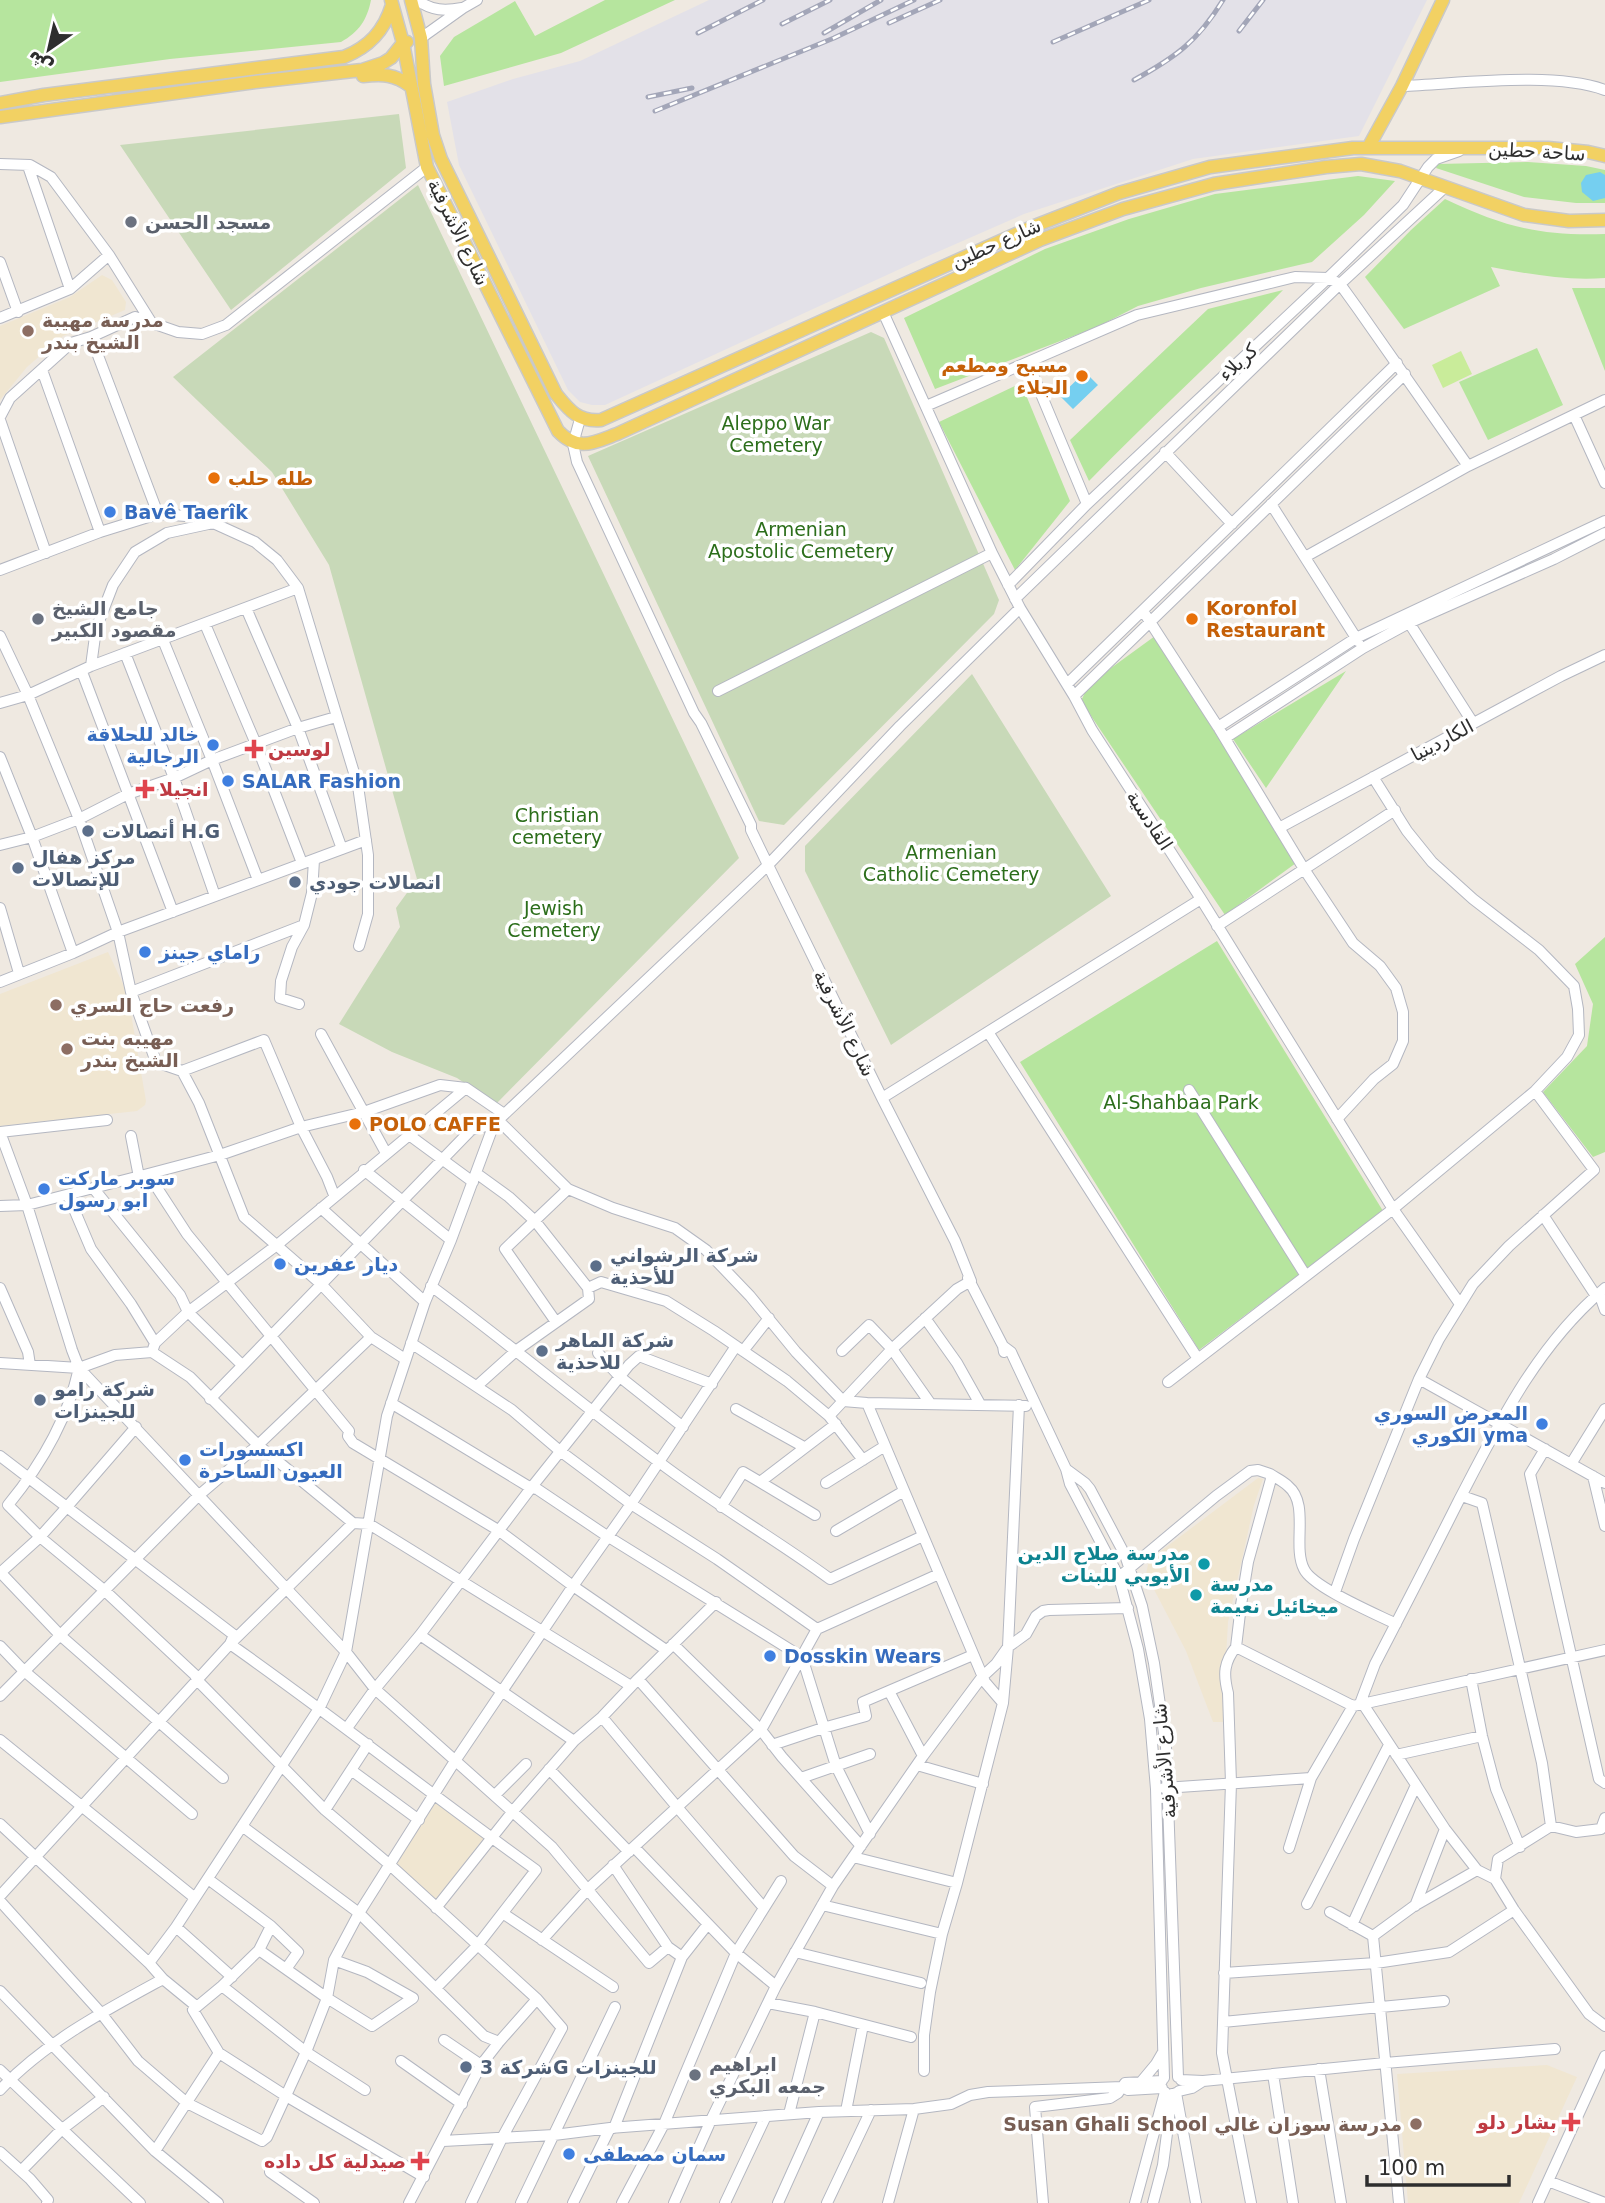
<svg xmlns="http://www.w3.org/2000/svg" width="1605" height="2203" font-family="'DejaVu Sans','Noto Sans Arabic',sans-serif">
  <rect width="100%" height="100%" fill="#efe9e1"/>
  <path fill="#e3e1e8" d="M709,0H1427L1359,136L1193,159L1024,214L926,257L605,405H592L580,402L568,390L459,165L447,102L513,79L580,61Z"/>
  <path fill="#f0e6d1" d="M102,275L112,280L126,302L125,310L63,336L27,367L0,400V326L70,297Z
    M108,952L123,984L130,1008L146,1101L145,1105L137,1111L0,1126V994Z
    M1258,1478L1263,1479L1254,1505L1228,1622L1225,1674L1227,1722H1213L1186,1651L1146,1574L1149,1560Z
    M435,1796L488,1836L437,1900L394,1864Z
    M1547,2065L1577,2077L1519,2203H1408L1397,2074Z"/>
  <path fill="#b6e59e" d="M0,0H371C367,20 359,32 341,42L170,59L0,82Z
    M605,0H675L561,53L444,86L440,56L454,37L515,1L535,36Z
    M1528,162L1586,166L1605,170V203H1576L1524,197L1436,168L1438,164Z
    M1358,176L1395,181L1364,215L1312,262L1201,288L1138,306L1097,327L935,389L904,318L1045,249L1129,219L1215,194Z
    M1445,199C1504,227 1540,236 1605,234V278C1566,281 1529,274 1491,267L1500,286L1404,329L1365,277L1411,230Z
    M1572,288H1605V371Z
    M1283,290C1219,356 1152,416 1089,481L1070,440L1208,309Z
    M1537,348L1563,405L1488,440L1459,382Z
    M1021,383L1070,501L1015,570L939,422Z
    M1155,636L1296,863L1225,915L1081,701L1089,684Z
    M1346,671L1266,788L1233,739Z
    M1605,937V1152L1593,1157L1543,1092L1587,1046L1593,1004L1575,964Z
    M1217,941L1383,1211L1199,1350L1020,1062Z"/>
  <path fill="#c8d9b8" d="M399,114L406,168L231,310L120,145Z
    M418,185L739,858L496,1104L457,1078L392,1052L339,1024L400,927L396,908L417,879L329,565L272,472L173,377Z
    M871,332L884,338L999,600L994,614L784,825L759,821L588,456Z
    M972,674L1111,896L891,1045L805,871V846Z"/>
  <path fill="#c9ec9a" d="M1461,351L1472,374L1443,388L1432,365Z"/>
  <path fill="#75cff0" d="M1600,172L1605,175V198L1593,201L1582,192L1581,183L1586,175Z
    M1085,372L1098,385L1073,409L1060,396Z"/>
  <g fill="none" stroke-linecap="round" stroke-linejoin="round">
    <g stroke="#b4b7c1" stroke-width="12">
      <path id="minor" d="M417,0C432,11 445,11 462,8
        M421,38L463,8L477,0
        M1402,86C1459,84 1553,71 1605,90
        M0,164L30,165L51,177L109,255L151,322
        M28,166L70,289
        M0,262L18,312
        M883,312L992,553L1020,608L1074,696L1092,730L1201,899L1393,1209L1460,1304
        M0,318L70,289L109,255
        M91,337L158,514
        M1028,363L1087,504
        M42,370L100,532
        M926,406L1137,315L1295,277L1328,278L1340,284L1358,309L1468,466
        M1574,415L1605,483
        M0,417L10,398L71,343L91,337L135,317L178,332L202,334L226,325L427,167
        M580,419L573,444L577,462L694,713L701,723L751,825V830L768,865L882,1098L955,1241L971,1281
        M0,420L46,553
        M1165,452L1232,524
        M1271,504L1358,641
        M1305,557L1468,466L1605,400
        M0,570L100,532L158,514L200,517L255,542L277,560L298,588L358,786L368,855V914L359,946
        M1008,585L1087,504L1328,278L1403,205L1428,167L1436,159L1459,151
        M1015,599L1340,284L1444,188
        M246,608L298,728L342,849
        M1143,611L1218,727L1304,869L1353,943L1380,966L1396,988L1403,1012V1041L1393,1064L1374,1079L1337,1119
        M1406,618L1473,723
        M205,624L256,744L302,863
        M0,636L28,695L79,819L118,932L131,992L156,1062L182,1071L199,1103L244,1217L321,1284L371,1337L405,1359
        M163,640L212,760L258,880
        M125,653L174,778L215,896
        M91,666L96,629L113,585L135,552L167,533L213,523
        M82,672L173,912
        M1067,684L1397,363
        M718,691L992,553
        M1074,696L1405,374
        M0,703L28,695L91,666L298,588
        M1218,727L1356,638L1605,521
        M1225,738L1363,648L1409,623L1554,559L1605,533
        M0,757L32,837L73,953
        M1279,828L1561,676L1605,655
        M0,845L32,837L79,819L128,794L174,778L212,760L298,728L336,717
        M0,908L19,973
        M1217,926L1395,810
        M0,982L73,953L118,932L366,840
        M131,992L304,925
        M299,1004L280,998L281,981L292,947L304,925L312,893L314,860
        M988,1032L1198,1359
        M321,1034L386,1153
        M182,1071L264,1040L301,1127L327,1177L334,1195
        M1189,1090L1306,1276
        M882,1098L1201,899
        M498,1120L568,1189L613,1208L675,1228L706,1250L750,1296L796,1352L843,1401L867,1403L1026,1406
        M0,1132L27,1205L72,1350L79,1368L346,1652L375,1689L552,1847L649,1963L668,1947L682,1957
        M0,1132L107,1120
        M409,1135L473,1182
        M131,1136L139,1177
        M364,1170L451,1240
        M476,1173L509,1197L535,1221L588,1288L601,1282L666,1301L714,1331L787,1381L829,1416L863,1460
        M148,1174L187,1234L349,1431L348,1436L353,1443L498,1530L573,1586L666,1650
        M94,1189L180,1295L188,1312L242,1365
        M68,1195L91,1249L131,1304L155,1343
        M0,1206L27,1205L148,1174L220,1155L301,1127L364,1112L440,1085L466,1088
        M321,1208L425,1302
        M1543,1215L1596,1296
        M968,1278L1003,1346L1004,1352
        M431,1286C508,1343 582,1405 659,1462C714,1504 774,1538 830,1579L923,1536
        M0,1288L28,1352L30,1365
        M1605,1288C1537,1345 1498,1425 1458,1502C1431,1556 1403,1610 1375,1664L1361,1701L1445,1829L1477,1870L1495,1879L1514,1910L1589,2014L1605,2026
        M1599,1293L1605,1310
        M925,1318L957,1363L980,1404
        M556,1322L505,1249L568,1189
        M411,1343L512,1410L560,1451L631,1504L717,1559L817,1629
        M1003,1346L1011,1352L1066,1469L1070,1484L1119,1577L1138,1649L1150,1719L1156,1789L1164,2078
        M743,1351L769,1318
        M842,1351L869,1325L892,1349L930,1403
        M152,1352L190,1377L258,1445L353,1523
        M598,1353L620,1377L683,1427
        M0,1363L79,1368L115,1355L152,1352L155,1343L188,1312L277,1245L466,1088L504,1114
        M79,1368C68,1418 40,1466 8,1505L40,1537L104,1590L195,1675L197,1680L325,1810L390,1865L537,1999L562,2028L502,2138L471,2203
        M1419,1379L1605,1483
        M1168,1382L1393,1209L1535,1091L1567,1057L1579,1035L1578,1009L1574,986L1539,950L1473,899L1432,862L1407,831L1373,777
        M478,1385L517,1350L589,1299L588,1288
        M210,1399L471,1130L494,1124
        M391,1403L531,1488L537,1489L607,1536L802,1657L836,1766L870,1834
        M867,1403L985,1682L1003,1703
        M736,1409L804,1447
        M829,1416L892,1349L957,1289L971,1281
        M1545,1449L1530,1474L1599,1779L1605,1783
        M0,1456L234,1635L230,1644C334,1717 433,1796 536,1870L477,1946L436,1988
        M1571,1464L1605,1409
        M1066,1469L1085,1483L1090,1489L1125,1555L1142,1606L1154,1663L1166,1747L1178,2077
        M1270,1474C1276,1478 1283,1481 1288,1486C1310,1504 1292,1546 1304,1569C1312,1587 1376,1614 1396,1624
        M1593,1476L1605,1526
        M760,1482L815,1515
        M826,1483L885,1446
        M1462,1496L1482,1503L1542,1763L1551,1826
        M721,1507L743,1472L760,1482L836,1424
        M836,1531L904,1491
        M0,1572L61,1636L223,1778
        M0,1573L40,1537L66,1508L136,1427
        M1119,1577L1216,1496L1250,1471L1258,1470L1270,1474L1271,1479L1248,1562L1241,1605L1236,1647L1353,1706L1605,1650
        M1335,1592L1354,1539L1419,1379L1439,1339L1473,1284L1509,1246L1594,1170L1535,1091
        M420,1635L574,1741
        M673,1644L761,1730L782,1757L861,1846
        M0,1646L23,1670L192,1814
        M1236,1647C1224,1662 1223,1674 1228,1693L1231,1783L1222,2053L1251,2203
        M638,1679L794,1856L833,1886
        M1471,1679L1482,1736L1496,1789L1520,1847
        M889,1691L923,1756
        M0,1696L198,1496L258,1445L371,1337
        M602,1717L677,1807L764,1908
        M347,1728L375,1689L420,1635L531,1488L629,1365L639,1356L712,1384
        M0,1740L195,1898
        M772,1745L823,1728L866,1716L863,1702L973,1655
        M1396,1755L1482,1736
        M917,1765L983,1784
        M549,1769L629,1852
        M351,1770L419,1820
        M801,1778L870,1754
        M1164,1788L1311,1778L1353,1706
        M495,1795L526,1764
        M325,1810L368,1744
        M0,1824L149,1963L163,1979L196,2006
        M242,1826L359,1913L484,2036L499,2042
        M634,1847L736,1953L776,1986L711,2120L674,2203
        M1289,1848L1311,1778
        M853,1857L957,1883
        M613,1865L668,1947
        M208,1879L271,1926L298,1952L286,1969
        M1495,1879L1498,1859L1551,1826L1576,1832L1601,1829L1605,1818
        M0,1896L230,1644L353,1523L369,1524L631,1686
        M0,1901L101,2013L138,2061L187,2103L262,2141L267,2137L306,2052L327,1998L334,1960L359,1913L455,1761L573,1586L631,1504L736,1346
        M1307,1904L1389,1745
        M822,1905L942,1934
        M1415,1906L1445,1829
        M436,1908L513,1811L574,1741L602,1717L638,1679L716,1602
        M1330,1912L1373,1936
        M504,1914L613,1987
        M1352,1925L1416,1785
        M271,1926L259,1950L222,1986L193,2010L219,2053L286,2096L424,2177
        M176,1927L232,1977
        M542,1940L587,1890L761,1730L817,1629L939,1574
        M259,1950L327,1998L372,2026L413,1998L367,1972L334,1960
        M795,1952L921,1983
        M149,1963L176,1927L320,1707L346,1652L387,1416L425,1302L451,1240L494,1124L768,865L900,726L1020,608
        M1224,1973L1376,1963L1449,1952L1514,1910
        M222,1986L306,2052L365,2090
        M776,1986L833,1886L923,1756L982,1677L996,1664L1008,1647L1026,1634L1036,1616L1043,1611L1049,1610L1128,1608
        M0,1991L155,2151L218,2203
        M768,2003L815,2012L911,2037
        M1223,2022L1444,2001
        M444,2040L481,2065
        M401,2061L462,2104
        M1319,2069L1341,2203
        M0,2070L140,2203
        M924,2071V2035L930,1992L942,1934L957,1883L1003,1703L1008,1647L1019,1405
        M1273,2074L1293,2203
        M1181,2080L1203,2081L1385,2063L1555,2049
        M1141,2082L1156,2064L1163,2052
        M0,2090C45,2042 106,2010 163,1979
        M1179,2091L1192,2088L1203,2081
        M1176,2093L1196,2203
        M846,2111L863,2025
        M789,2114L815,2012
        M614,2128L682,1957L708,1924
        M443,2141L554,2135L610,2128L819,2112L914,2109L951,2104L970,2095L988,2092L1122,2087L1128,2090L1162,2088
        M155,2151L219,2053
        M0,2152L30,2179L48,2200L47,2203
        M21,2171L61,2130L104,2097
        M270,2172L314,2203
        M1548,2181L1605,2203
        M409,2203L481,2065L499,2042L537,1999
        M521,2203L615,2007
        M573,2203L610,2128
        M622,2203L664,2124L736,1953L781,1881
        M725,2203L766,2116
        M778,2203L819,2112
        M827,2203L871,2110
        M888,2203L914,2109
        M1043,2203L1035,2107L1110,2098L1118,2093L1125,2083L1162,2081
        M1135,2203L1165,2092
        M1153,2203L1163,2165L1172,2094
        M1399,2203L1373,1936L1414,1906L1477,1870
        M1538,2203L1605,2056"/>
    </g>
    <g stroke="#c9c9c9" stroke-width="15">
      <path id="major" d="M391,0L403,43L427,167L558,431C578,452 593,443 617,434L1040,240L1123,209L1214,184L1326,167L1361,164L1400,171L1524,215L1569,221L1605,220
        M411,0L421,38L424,84L433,135L441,159L556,394C569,410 578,422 601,420L1032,227L1119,193L1210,167L1353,148H1548L1588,152L1605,156
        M363,76C382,74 395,74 410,86
        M0,103L44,95L344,57C369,47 384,31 392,5
        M0,117L255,82L362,70L383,63L391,58L403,43L407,42
        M1368,148L1402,86L1443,0"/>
    </g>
    <use href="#minor" stroke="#fff" stroke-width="10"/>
    <use href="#major" stroke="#f2d163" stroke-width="12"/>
    <g stroke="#a3a6b8" stroke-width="5">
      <path id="rail" d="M889,23L940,0
        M782,24L830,0
        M1239,31L1263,0
        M698,33L763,0
        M824,33L881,0
        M1053,42L1149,0
        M1134,80C1176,57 1198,41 1223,0
        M648,97L692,88
        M655,111L834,38L914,0"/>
    </g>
    <use href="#rail" stroke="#fff" stroke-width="2.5" stroke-dasharray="8" stroke-linecap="butt"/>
  </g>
  <g fill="#6b7280" stroke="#fff" stroke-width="2.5">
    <circle cx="131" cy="222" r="7"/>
    <circle cx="38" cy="619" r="7"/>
    <circle cx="695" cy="2075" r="7"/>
  </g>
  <g fill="#8d6e63" stroke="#fff" stroke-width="2.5">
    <circle cx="28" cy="331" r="7"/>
    <circle cx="56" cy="1005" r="7"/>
    <circle cx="67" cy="1049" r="7"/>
    <circle cx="1416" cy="2124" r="7"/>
  </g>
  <g fill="#e8710a" stroke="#fff" stroke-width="2.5">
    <circle cx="1082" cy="376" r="7"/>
    <circle cx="214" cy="478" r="7"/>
    <circle cx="1192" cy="619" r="7"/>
    <circle cx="355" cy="1124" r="7"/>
  </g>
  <g fill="#3f7fe0" stroke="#fff" stroke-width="2.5">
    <circle cx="110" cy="512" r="7"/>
    <circle cx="213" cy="745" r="7"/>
    <circle cx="228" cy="781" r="7"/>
    <circle cx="145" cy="952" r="7"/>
    <circle cx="44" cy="1189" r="7"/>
    <circle cx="280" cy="1264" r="7"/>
    <circle cx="1542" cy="1424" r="7"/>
    <circle cx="185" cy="1460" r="7"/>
    <circle cx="770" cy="1656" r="7"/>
    <circle cx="569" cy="2154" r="7"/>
  </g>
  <g fill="#e0444e" stroke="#fff" stroke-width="2.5">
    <path d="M250.5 738.5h7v7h7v7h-7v7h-7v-7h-7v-7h7z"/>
    <path d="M141.5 778.5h7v7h7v7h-7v7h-7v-7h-7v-7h7z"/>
    <path d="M1567.5 2111.5h7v7h7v7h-7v7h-7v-7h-7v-7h7z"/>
    <path d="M416.5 2150.5h7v7h7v7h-7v7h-7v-7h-7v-7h7z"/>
  </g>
  <g fill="#5c6f8a" stroke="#fff" stroke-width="2.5">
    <circle cx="88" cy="831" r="7"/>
    <circle cx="18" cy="868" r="7"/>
    <circle cx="295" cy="882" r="7"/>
    <circle cx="596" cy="1266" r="7"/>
    <circle cx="542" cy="1351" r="7"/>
    <circle cx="40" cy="1400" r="7"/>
    <circle cx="466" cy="2067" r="7"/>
  </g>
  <g fill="#0f9aa8" stroke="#fff" stroke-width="2.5">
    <circle cx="1204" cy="1564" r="7"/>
    <circle cx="1196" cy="1595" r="7"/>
  </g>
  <g text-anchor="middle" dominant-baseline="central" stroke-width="7" stroke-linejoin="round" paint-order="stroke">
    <g font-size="19" fill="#2e2e2e" stroke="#fff">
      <text transform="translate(1537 151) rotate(3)">ساحة حطين</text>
      <text transform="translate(459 232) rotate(64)">شارع الأشرفية</text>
      <text transform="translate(996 243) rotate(-24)">شارع حطين</text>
      <text transform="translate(1238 362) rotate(-43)">كربلاء</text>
      <text transform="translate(1442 740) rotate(-28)">الكاردينيا</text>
      <text transform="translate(1150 820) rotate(57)">القادسية</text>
      <text transform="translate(845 1023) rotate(64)">شارع الأشرفية</text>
      <text transform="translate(1164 1761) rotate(-95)">شارع الأشرفية</text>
    </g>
    <g font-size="19" font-weight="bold" fill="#5b616d" stroke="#fff" text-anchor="start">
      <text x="145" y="222">مسجد الحسن</text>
      <text x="52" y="608">جامع الشيخ<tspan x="52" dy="22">مقصود الكبير</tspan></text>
      <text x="709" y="2064">ابراهيم<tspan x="709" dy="22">جمعه البكري</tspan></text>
    </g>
    <g font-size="19" font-weight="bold" fill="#785e54" stroke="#fff" text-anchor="start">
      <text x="42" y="320">مدرسة مهيبة<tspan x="42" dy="22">الشيخ بندر</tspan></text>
      <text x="70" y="1005">رفعت حاج السري</text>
      <text x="81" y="1038">مهيبه بنت<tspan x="81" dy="22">الشيخ بندر</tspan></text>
      <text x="1402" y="2124" text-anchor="end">Susan Ghali School مدرسة سوزان غالي</text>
    </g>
    <g font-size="19" font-weight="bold" fill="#c56008" stroke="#fff" text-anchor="start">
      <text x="1068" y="365" text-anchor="end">مسبح ومطعم<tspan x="1068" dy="22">الجلاء</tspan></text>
      <text x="228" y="478">طله حلب</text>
      <text x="1206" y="608">Koronfol<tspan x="1206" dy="22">Restaurant</tspan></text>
      <text x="369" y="1124">POLO CAFFE</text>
    </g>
    <g font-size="19" fill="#2c6e1b" stroke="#fff">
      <text x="776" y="423">Aleppo War<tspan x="776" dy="22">Cemetery</tspan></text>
      <text x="801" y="529">Armenian<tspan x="801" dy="22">Apostolic Cemetery</tspan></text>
      <text x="557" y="815">Christian<tspan x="557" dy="22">cemetery</tspan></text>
      <text x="951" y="852">Armenian<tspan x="951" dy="22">Catholic Cemetery</tspan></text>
      <text x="554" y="908">Jewish<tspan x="554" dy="22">Cemetery</tspan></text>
      <text x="1181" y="1102">Al-Shahbaa Park</text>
    </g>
    <g font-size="19" font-weight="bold" fill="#366cbe" stroke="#fff" text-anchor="start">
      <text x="124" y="512">Bavê Taerîk</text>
      <text x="199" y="734" text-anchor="end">خالد للحلاقة<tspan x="199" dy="22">الرجالية</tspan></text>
      <text x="242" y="781">SALAR Fashion</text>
      <text x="159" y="952">راماي جينز</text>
      <text x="58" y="1178">سوبر ماركت<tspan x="58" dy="22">ابو رسول</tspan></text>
      <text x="294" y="1264">ديار عفرين</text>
      <text x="1528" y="1413" text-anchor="end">المعرض السوري<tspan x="1528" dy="22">الكوري yma</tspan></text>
      <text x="199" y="1449">اكسسورات<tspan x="199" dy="22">العيون الساحرة</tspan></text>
      <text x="784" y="1656">Dosskin Wears</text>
      <text x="583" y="2154">سمان مصطفى</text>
    </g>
    <g font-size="19" font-weight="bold" fill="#be3a42" stroke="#fff" text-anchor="start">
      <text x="268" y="749">لوسين</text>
      <text x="159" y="789">انجيلا</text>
      <text x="1557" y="2122" text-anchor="end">بشار دلو</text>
      <text x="406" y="2161" text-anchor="end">صيدلية كل داده</text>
    </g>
    <g font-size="19" font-weight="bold" fill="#4e5e75" stroke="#fff" text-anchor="start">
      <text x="102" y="831">أتصالات H.G</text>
      <text x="32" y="857">مركز هفال<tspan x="32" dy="22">للإتصالات</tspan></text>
      <text x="309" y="882">اتصالات جودي</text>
      <text x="610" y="1255">شركة الرشواني<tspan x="610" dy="22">للأحذية</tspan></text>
      <text x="556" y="1340">شركة الماهر<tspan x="556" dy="22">للاحذية</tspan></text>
      <text x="54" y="1389">شركة رامو<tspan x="54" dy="22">للجينزات</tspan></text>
      <text x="480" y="2067">شركة 3G للجينزات</text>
    </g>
    <g font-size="19" font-weight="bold" fill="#0d838f" stroke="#fff" text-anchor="end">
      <text x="1190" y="1553">مدرسة صلاح الدين<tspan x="1190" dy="22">الأيوبي للبنات</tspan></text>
      <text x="1210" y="1584" text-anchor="start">مدرسة<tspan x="1210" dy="22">ميخائيل نعيمة</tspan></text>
    </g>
  </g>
  <g transform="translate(49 49) rotate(214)" stroke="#ffffff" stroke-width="5" paint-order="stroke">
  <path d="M0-5L12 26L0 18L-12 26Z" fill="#2e2e2e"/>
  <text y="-10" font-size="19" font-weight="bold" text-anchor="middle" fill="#2e2e2e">ش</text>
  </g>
  <path d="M1367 2175v10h142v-10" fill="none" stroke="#2e2e2e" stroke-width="3.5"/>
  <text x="1378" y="2175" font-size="21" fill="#2e2e2e" stroke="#ffffff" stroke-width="5" paint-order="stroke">100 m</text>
</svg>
